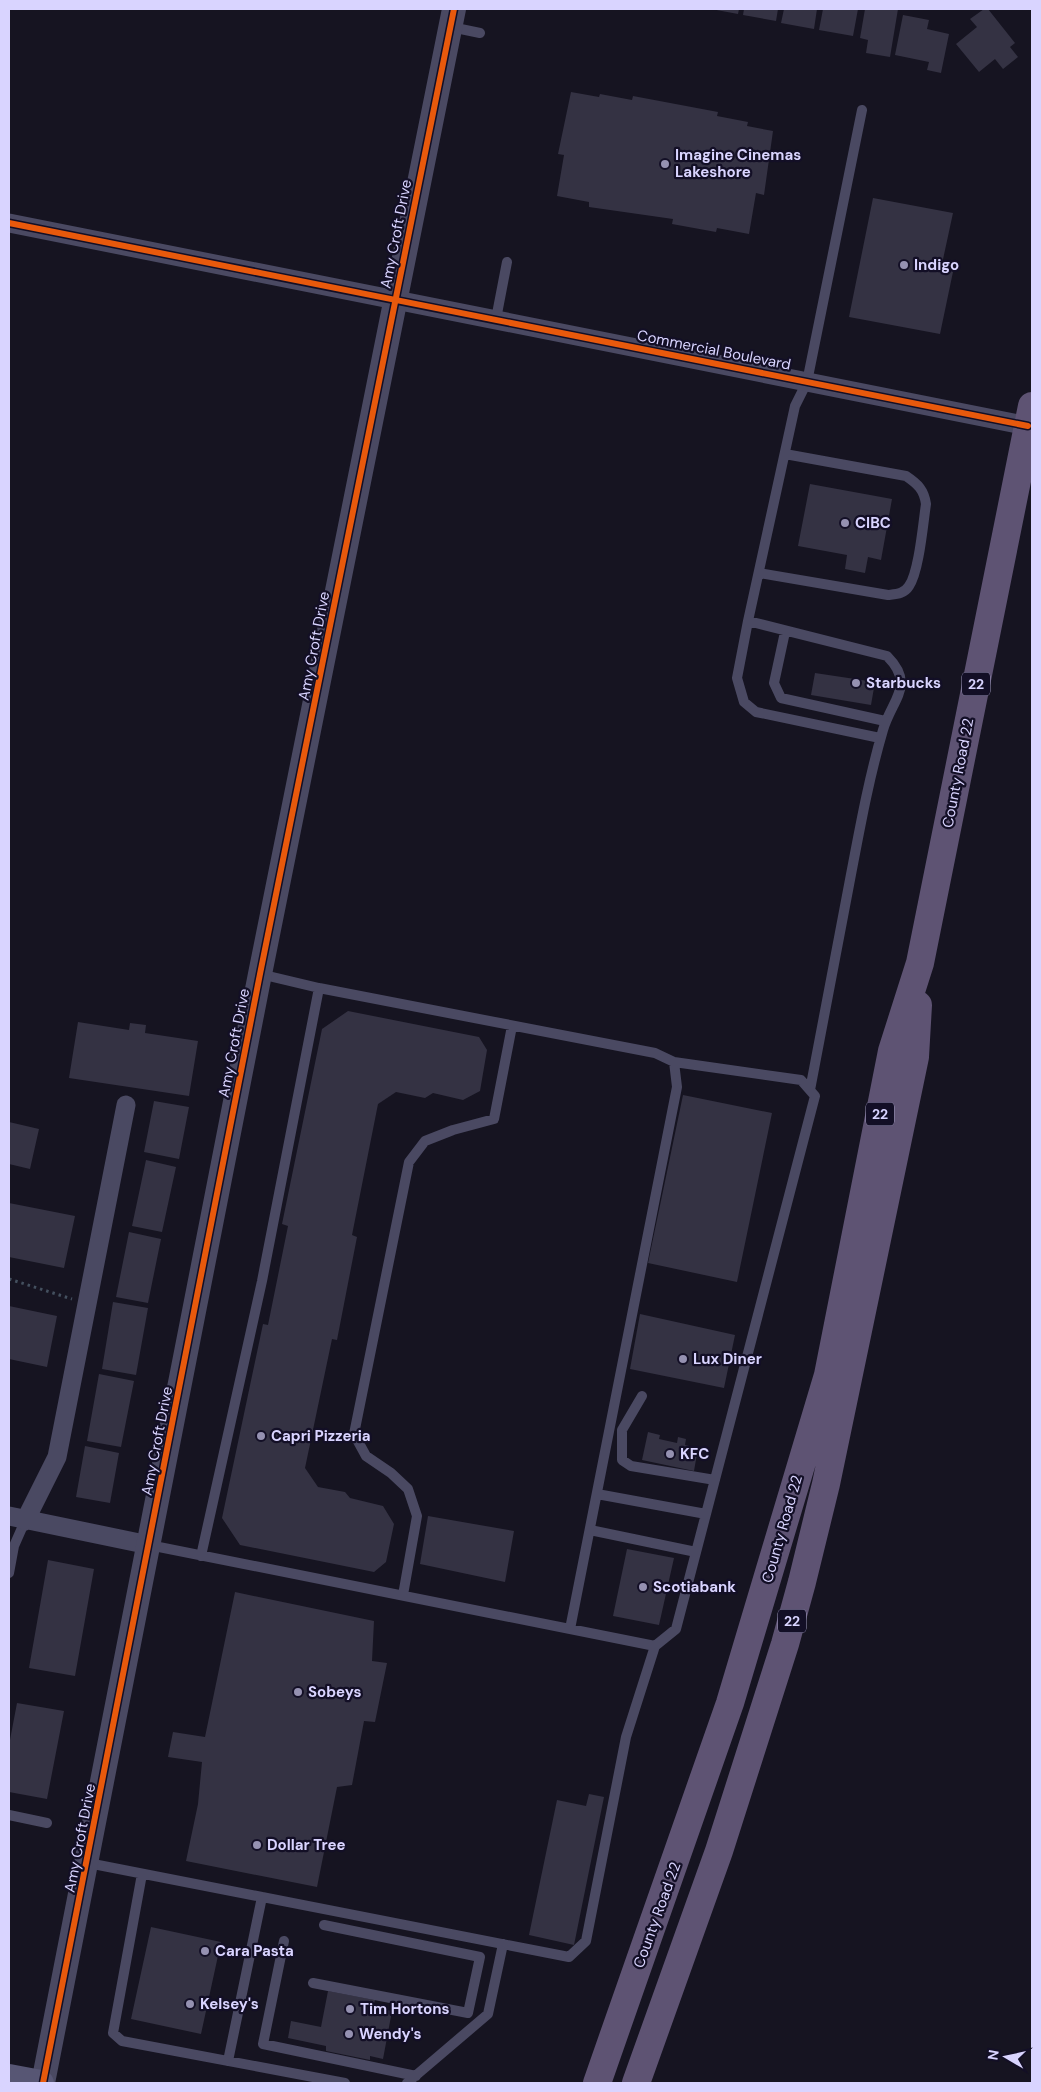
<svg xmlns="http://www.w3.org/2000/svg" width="1041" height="2092" font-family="'DM Sans',sans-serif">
  <rect width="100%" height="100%" fill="#161421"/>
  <path fill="#343243" d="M711,9H739L738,14Z
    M744,9H778L776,21L743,15Z
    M784,9H817L814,29L781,23Z
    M823,9H858L853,36L819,30Z
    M865,9H898L890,57L866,53L868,40L860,38Z
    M984,9H988L1015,43L1010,47L1018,57L1003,69L995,59L979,72L956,44L977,27L970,19Z
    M903,15L929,20L927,29L949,34L941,73L927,70L929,62L895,55Z
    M571,92L599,97L600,94L632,100L633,96L718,112L717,116L748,122L747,126L773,131L764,195L756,193L749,234L717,228L716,232L672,224L673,219L589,207V202L557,196L564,155L558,154Z
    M873,198L953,213L942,264L954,267L940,334L849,317Z
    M810,484L892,499L881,560L868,557L865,573L845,569L847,555L798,546Z
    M815,673L875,682L871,705L811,695Z
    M348,1011L479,1037L487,1050L480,1091L463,1100L433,1093L425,1098L396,1092L378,1104L352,1235L357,1237L337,1340L332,1339L305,1468L318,1487L345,1492L350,1498L383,1506L394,1524L386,1562L374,1572L240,1545L222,1518L263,1324L268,1325L288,1226L282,1224L322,1029Z
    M78,1022L129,1030L130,1023L146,1025L145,1033L198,1041L189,1096L69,1078Z
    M683,1095L772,1113L737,1282L648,1263Z
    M154,1101L189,1107L179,1159L144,1152Z
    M9,1122L39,1129L30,1169L9,1164Z
    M146,1160L176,1167L162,1232L132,1226Z
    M9,1203L75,1216L64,1268L9,1257Z
    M129,1232L161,1239L148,1303L116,1297Z
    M113,1302L148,1308L136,1375L102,1369Z
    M9,1306L57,1316L47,1367L9,1359Z
    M640,1314L735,1335L724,1388L630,1369Z
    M99,1374L134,1381L121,1447L87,1441Z
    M648,1432L660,1435L659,1439L677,1443L678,1437L686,1439L685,1445L698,1448L694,1471L642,1460Z
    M85,1446L119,1453L110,1503L76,1497Z
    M428,1516L514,1531L505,1582L420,1564Z
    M627,1549L674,1558L659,1625L613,1616Z
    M48,1560L94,1569L75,1676L29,1668Z
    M235,1592L374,1621L372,1661L387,1663L375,1722L364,1721L352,1785L337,1787L317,1887L186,1861L198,1804L202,1762L168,1757L173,1732L205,1737Z
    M17,1703L64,1711L47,1799L9,1792V1745Z
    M589,1794L604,1797L574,1945L529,1935L557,1800L586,1806Z
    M151,1927L221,1942L201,2034L131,2019Z
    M328,1991L375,2000L373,2007L392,2011L383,2059L370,2056V2060L326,2051V2046L288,2038L291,2021L321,2027Z"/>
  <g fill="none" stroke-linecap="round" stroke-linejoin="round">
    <path stroke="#44505f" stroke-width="3" stroke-dasharray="2.5 4" stroke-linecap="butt" d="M9,1279L72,1299"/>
    <path stroke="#4a4962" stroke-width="10" d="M451,27L480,33
      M496,319L507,262
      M759,573L888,595C896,594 904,594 909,586C919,572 923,524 926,504C924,490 918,484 906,476L785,454
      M748,621L737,678L744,702L756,712L880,738
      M785,632L774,683L781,698L885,721
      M260,974L319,988L655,1053L674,1062L677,1087L570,1629
      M810,1090C823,1021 836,953 849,885C859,833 868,781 883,730C892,699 916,685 887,656L748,621L795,406L807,382L862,110
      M642,1396L622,1430V1460L631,1466L715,1480
      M597,1494L706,1514
      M590,1530L696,1552
      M201,1556L262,1281L319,988
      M9,1573L14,1546L25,1521
      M403,1595L417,1516L408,1489L391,1473L366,1456L354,1434L409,1162L425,1141L453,1130L494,1119L512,1026
      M655,1646L676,1629L815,1096L801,1080L674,1062
      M9,1815L47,1823
      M88,1863L569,1957L586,1941L626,1737L655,1646L149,1545
      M142,1874L113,2033L122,2041L345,2083
      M284,1941L263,2044L416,2076
      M313,1983L468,2013L480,1957L324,1925
      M228,2061L262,1897
      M407,2083L488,2014L503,1944"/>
    <path stroke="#4a4962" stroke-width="19" d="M9,223L1028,426
      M9,1516L149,1545
      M25,1521L57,1457L126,1105"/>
    <path stroke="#4a4962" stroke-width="24" d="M43,2083L260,974L454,9"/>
    <path stroke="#575674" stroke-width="26" d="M9,2077L41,2083"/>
    <path stroke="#5e5373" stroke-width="28" d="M597,2083L730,1703L828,1375L892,1051L920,963L1032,406
      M636,2083L719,1851L785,1644L802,1582L826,1484L915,1057L918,1005"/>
    <g stroke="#130f26" stroke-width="9">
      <path id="cycleway" d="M9,223L1028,426
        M43,2083L260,974L454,9"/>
    </g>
    <use href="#cycleway" stroke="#e8590c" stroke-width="6"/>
  </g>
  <g fill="#9591b1" stroke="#130f26" stroke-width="2">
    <circle cx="665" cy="164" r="5"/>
    <circle cx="904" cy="265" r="5"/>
    <circle cx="845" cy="523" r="5"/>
    <circle cx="856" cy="683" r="5"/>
    <circle cx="683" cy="1359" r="5"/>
    <circle cx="261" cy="1436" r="5"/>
    <circle cx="670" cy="1454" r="5"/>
    <circle cx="643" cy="1587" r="5"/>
    <circle cx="298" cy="1692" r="5"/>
    <circle cx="257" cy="1845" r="5"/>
    <circle cx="205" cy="1951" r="5"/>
    <circle cx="190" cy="2004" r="5"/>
    <circle cx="350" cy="2009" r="5"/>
    <circle cx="349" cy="2034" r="5"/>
  </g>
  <g text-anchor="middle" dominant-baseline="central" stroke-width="4.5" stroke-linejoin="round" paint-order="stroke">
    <g fill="#130f26" stroke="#9e99be" stroke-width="1">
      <rect x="962" y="672.5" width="28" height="23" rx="4"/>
      <rect x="866" y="1102.5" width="28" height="23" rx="4"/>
      <rect x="778" y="1609.5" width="28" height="23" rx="4"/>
    </g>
    <g font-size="14" font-weight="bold" fill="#d9d4ff">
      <text x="976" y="684">22</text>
      <text x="880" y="1114">22</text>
      <text x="792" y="1621">22</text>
    </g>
    <g font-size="15" font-weight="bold" fill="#d9d4ff" stroke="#130f26" text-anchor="start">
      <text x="675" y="155">Imagine Cinemas<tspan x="675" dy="17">Lakeshore</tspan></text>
      <text x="914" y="265">Indigo</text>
      <text x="855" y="523">CIBC</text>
      <text x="866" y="683">Starbucks</text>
      <text x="693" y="1359">Lux Diner</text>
      <text x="271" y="1436">Capri Pizzeria</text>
      <text x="680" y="1454">KFC</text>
      <text x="653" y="1587">Scotiabank</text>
      <text x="308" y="1692">Sobeys</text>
      <text x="267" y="1845">Dollar Tree</text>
      <text x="215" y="1951">Cara Pasta</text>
      <text x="200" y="2004">Kelsey's</text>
      <text x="360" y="2009">Tim Hortons</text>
      <text x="359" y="2034">Wendy's</text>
    </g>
    <g font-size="15" fill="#d9d4ff" stroke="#130f26">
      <text transform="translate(396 234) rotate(-79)">Amy Croft Drive</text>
      <text transform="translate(714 350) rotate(11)">Commercial Boulevard</text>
      <text transform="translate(314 646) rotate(-79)">Amy Croft Drive</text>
      <text transform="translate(958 773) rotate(-79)">County Road 22</text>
      <text transform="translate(234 1043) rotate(-79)">Amy Croft Drive</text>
      <text transform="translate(157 1441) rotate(-79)">Amy Croft Drive</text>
      <text transform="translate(782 1529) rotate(-74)">County Road 22</text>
      <text transform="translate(80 1838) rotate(-79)">Amy Croft Drive</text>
      <text transform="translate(657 1915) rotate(-70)">County Road 22</text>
    </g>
  </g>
  <rect width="1041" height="2092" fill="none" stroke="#d9d4ff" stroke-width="20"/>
  <g transform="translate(1006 2057) rotate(279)" stroke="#130f26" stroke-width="4" paint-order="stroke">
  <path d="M0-4L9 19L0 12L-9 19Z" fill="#d9d4ff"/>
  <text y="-8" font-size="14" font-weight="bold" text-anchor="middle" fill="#d9d4ff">N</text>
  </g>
</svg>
